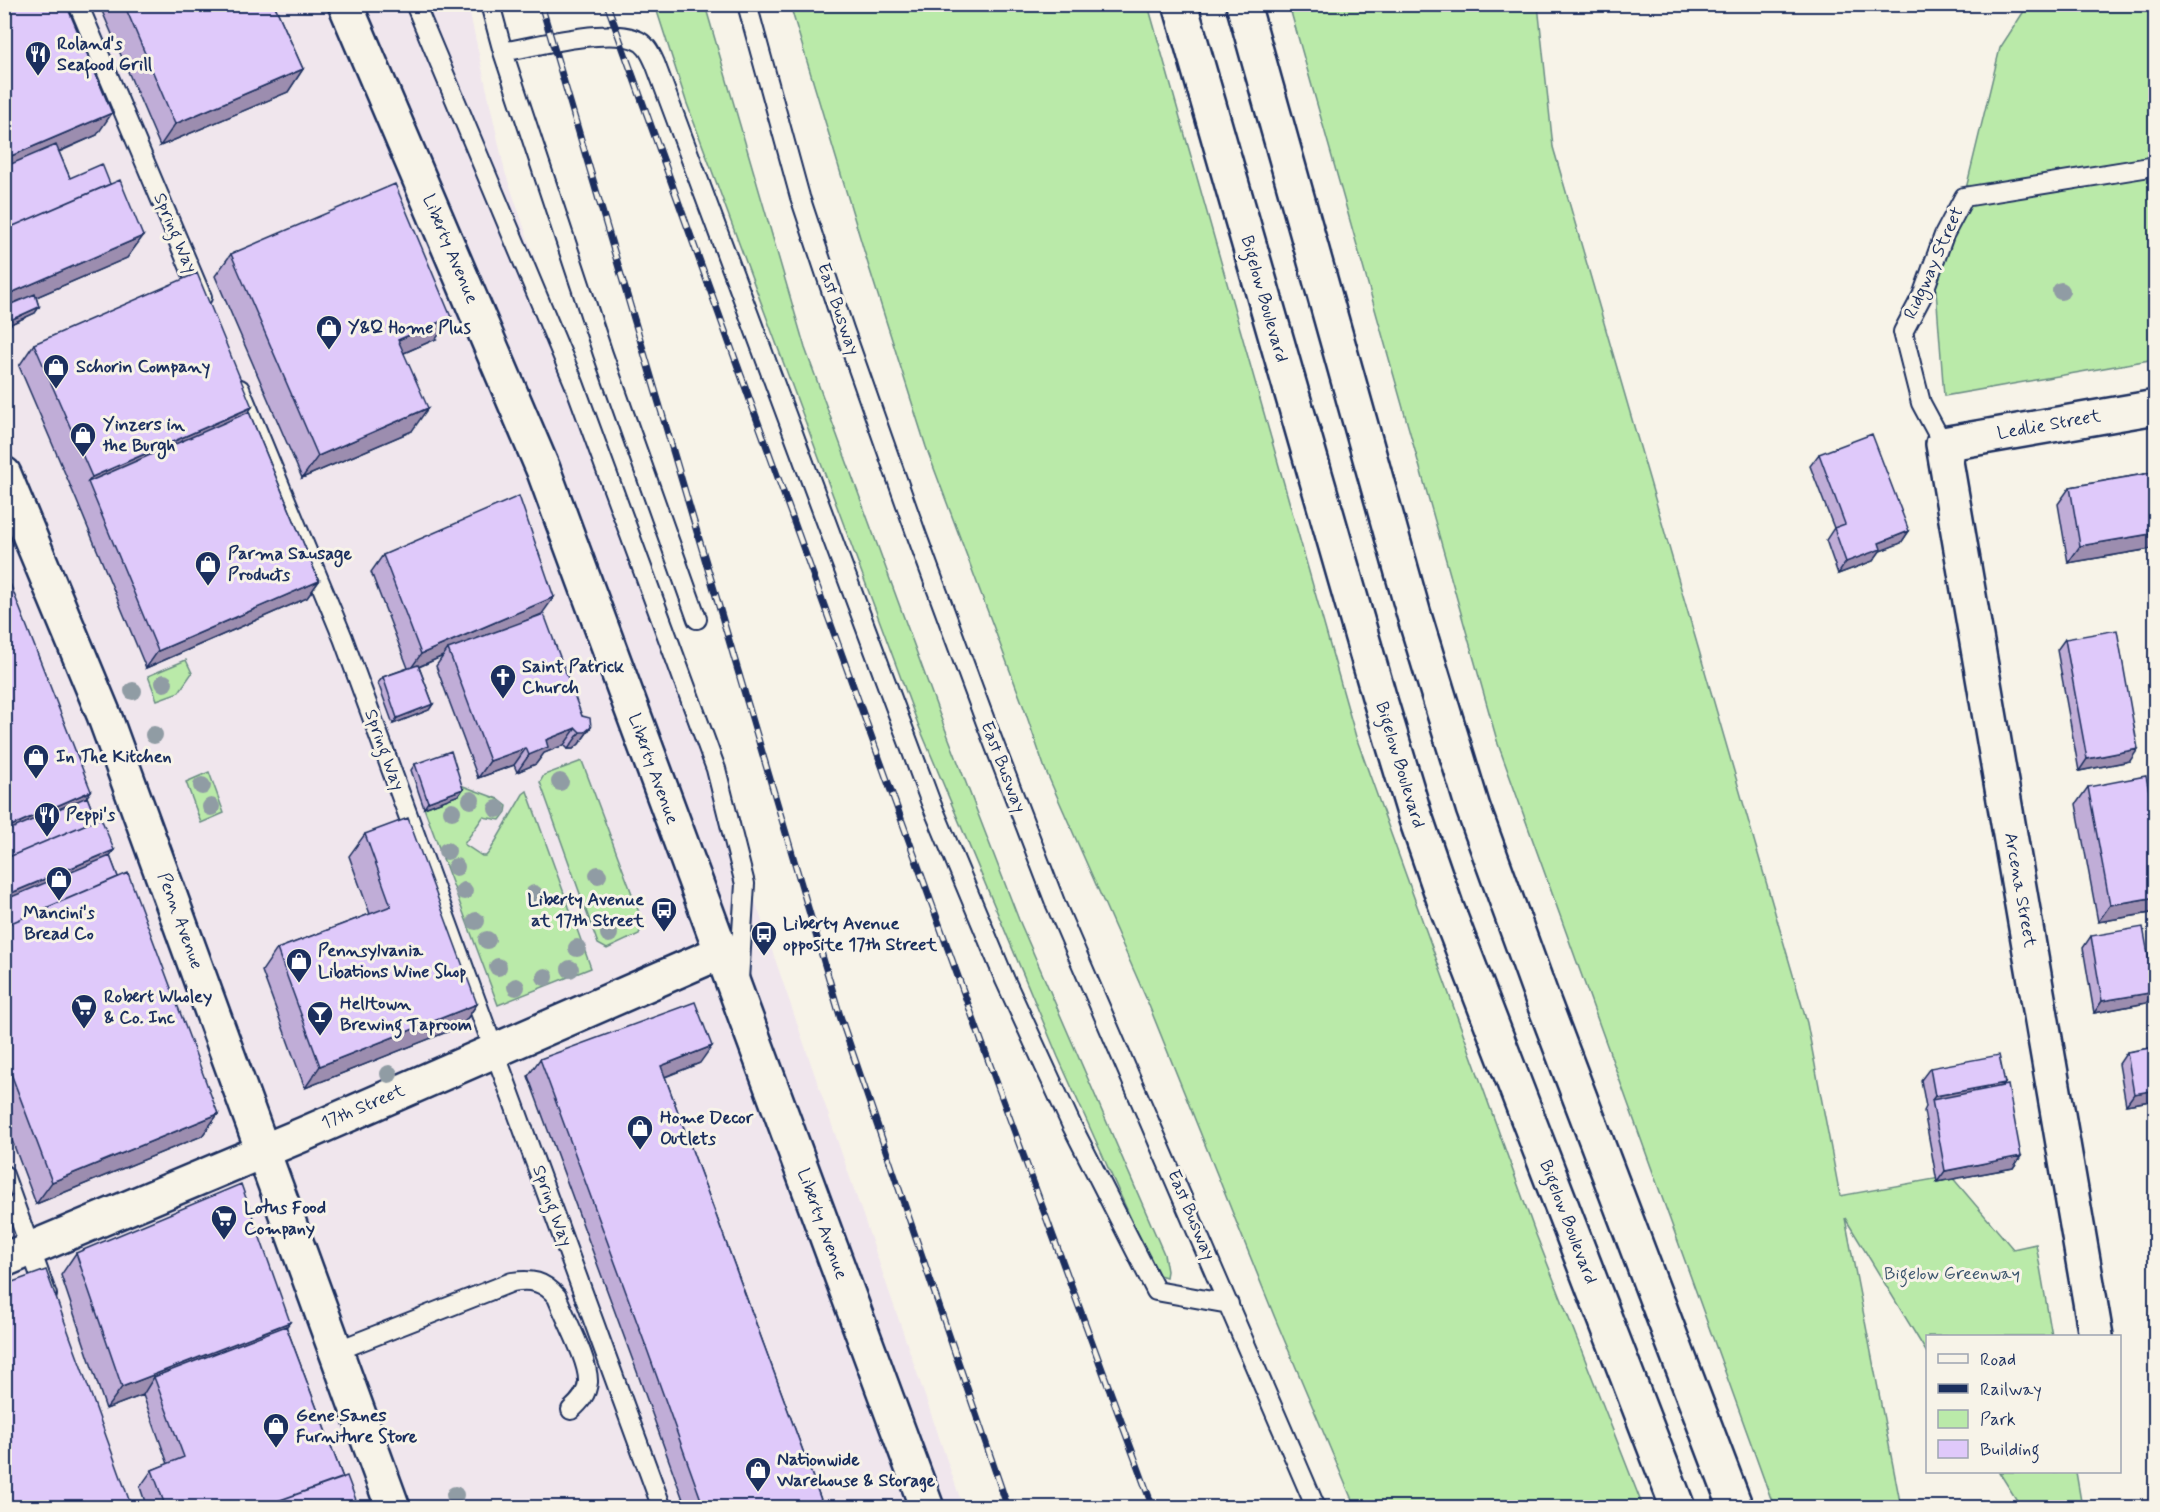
<svg xmlns="http://www.w3.org/2000/svg" width="2160" height="1512" font-family="Mynerve,sans-serif">
  <rect width="100%" height="100%" fill="#f7f3e8"/>
  <filter id="ink" filterUnits="userSpaceOnUse"><feTurbulence type="fractalNoise" baseFrequency=".0167" numOctaves="2"/><feDisplacementMap in="SourceGraphic" scale="12" xChannelSelector="R" yChannelSelector="G"/><feConvolveMatrix kernelMatrix="1 2 1 2 8 2 1 2 1" color-interpolation-filters="sRGB"/></filter>
  <g filter="url(#ink)">
    <path fill="#f0e6ed" d="M5,5H468L505,172L963,1507L5,1508Z"/>
    <path fill="#baeaa9" stroke="#6a8c84" stroke-width="1.5" d="M655,5H705L805,348L939,713L1019,920L1164,1254L1167,1271L1166,1277L1159,1275L1152,1265L1058,1057L918,724L686,101Z
      M790,5H1148L1356,737L1535,1232L1643,1507H1355L1275,1318L1146,998L1045,769L1024,708L926,447L868,264Z
      M1289,5H1538L1553,147L1807,1023L1840,1196L1951,1176L2013,1249L2036,1244L2052,1336H1928L1927,1353L1845,1218L1901,1507H1774L1498,744Z
      M2028,5H2155V359L1944,396L1934,264L1964,197L2000,48Z
      M186,660L192,673L179,692L157,700L148,676Z
      M582,761L643,923L639,934L607,949L598,944L540,782L544,775Z
      M209,772L224,813L201,823L186,782Z
      M455,783L498,799L507,806L506,812L500,820L483,817L464,844L482,856H486L490,851L523,794L527,791L591,968L498,1005L424,808Z
      M1999,1472H2076L2082,1507H2021Z"/>
    <g fill="none" stroke-linecap="round" stroke-linejoin="round">
      <g stroke="#1b2f5e" stroke-width="22">
        <path id="lane" d="M78,4L202,297
          M415,4L574,383L716,769L745,884L739,980
          M490,4L503,52L603,354L697,619
          M747,4L800,197L844,329L917,536L986,723L1056,905L1316,1508
          M503,52C535,46 605,28 634,39C646,43 650,52 655,63L931,803L1005,980L1072,1126L1156,1291L1229,1304
          M240,389L343,638L662,1508
          M1943,444L1921,403L1903,332L1922,296L1944,235L1964,197L2156,166
          M4,1175L47,1295
          M336,1351L512,1282C531,1279 544,1281 557,1297C565,1318 589,1361 588,1382C587,1394 580,1402 571,1410"/>
      </g>
      <g stroke="#1b2f5e" stroke-width="38">
        <path id="street" d="M4,1260L304,1134L721,952
          M2096,1336L1943,444L2156,407"/>
      </g>
      <g stroke="#1b2f5e" stroke-width="38">
        <path id="secondary" d="M4,474L104,715L393,1508"/>
      </g>
      <g stroke="#1b2f5e" stroke-width="38">
        <path id="primary" d="M345,4L543,469L927,1508
          M1180,4L1380,700L1415,816L1446,906L1678,1508
          M1243,4L1414,615L1473,808L1542,998L1736,1508"/>
      </g>
      <use href="#lane" stroke="#f7f3e8" stroke-width="18"/>
      <use href="#street" stroke="#f7f3e8" stroke-width="33"/>
      <use href="#secondary" stroke="#f7f3e8" stroke-width="33"/>
      <use href="#primary" stroke="#f7f3e8" stroke-width="33"/>
      <g stroke="#1b2f5e" stroke-width="7">
        <path id="rail" d="M541,4L840,1016L1008,1508
          M607,4L982,1043L1153,1508"/>
      </g>
      <use href="#rail" stroke="#f7f3e8" stroke-width="4.5" stroke-dasharray="14" stroke-linecap="butt"/>
    </g>
    <g fill="#909ca4">
      <circle cx="2061" cy="291" r="9"/>
      <circle cx="164" cy="683" r="9"/>
      <circle cx="133" cy="691" r="9"/>
      <circle cx="154" cy="735" r="9"/>
      <circle cx="560" cy="782" r="9"/>
      <circle cx="202" cy="786" r="9"/>
      <circle cx="471" cy="800" r="9"/>
      <circle cx="211" cy="807" r="9"/>
      <circle cx="497" cy="809" r="9"/>
      <circle cx="452" cy="811" r="9"/>
      <circle cx="447" cy="851" r="9"/>
      <circle cx="456" cy="867" r="9"/>
      <circle cx="598" cy="875" r="9"/>
      <circle cx="464" cy="891" r="9"/>
      <circle cx="534" cy="894" r="9"/>
      <circle cx="476" cy="921" r="9"/>
      <circle cx="609" cy="934" r="9"/>
      <circle cx="487" cy="940" r="9"/>
      <circle cx="577" cy="948" r="9"/>
      <circle cx="498" cy="967" r="9"/>
      <circle cx="570" cy="969" r="9"/>
      <circle cx="545" cy="977" r="9"/>
      <circle cx="516" cy="987" r="9"/>
      <circle cx="389" cy="1074" r="9"/>
      <circle cx="455" cy="1495" r="9"/>
    </g>
    <path fill="#c0add7" stroke="#1b2f5e" stroke-width="1.5" d="M4,4L97,135L59,152L70,178L110,184L143,236L127,258L36,297L39,307L35,313L4,327Z
      M99,4H274L303,69L288,92L160,146Z
      M231,254L436,339L404,353L412,431L302,478L215,276Z
      M34,344L249,412L319,581L307,598L146,668L76,499L19,366Z
      M1819,454L1909,531L1901,543L1880,551L1873,561L1838,574L1826,540L1834,528L1810,466Z
      M2156,472V548L2068,563L2058,504L2070,487Z
      M383,555L542,614L519,624L582,716L591,727L579,744L573,749H568L564,745L544,753L536,764L517,772L514,765L478,778L436,666L443,656L419,667L433,704L429,710L393,724L378,683L383,677L408,668L371,572Z
      M4,568L87,797L118,877L218,1114L202,1136L36,1204L4,1119Z
      M2065,639L2130,761L2079,771L2057,650Z
      M415,764L463,789L459,795L424,808L411,770Z
      M2088,787L2156,827V912L2098,922L2076,804Z
      M365,834L477,1004L462,1026L305,1088L262,971L277,949L370,914L349,856Z
      M2091,936L2146,1003L2094,1013L2083,948Z
      M2156,1047V1100L2126,1105L2119,1064L2127,1052Z
      M540,1059L700,1063L665,1077L824,1508H686L636,1369L528,1076Z
      M1930,1068L2005,1083L2003,1086L2021,1156L2013,1168L1937,1182L1924,1111L1926,1107L1921,1080Z
      M76,1253L286,1326L343,1478L359,1508H147L140,1487L152,1470L168,1464L143,1395L106,1409L61,1275Z"/>
    <path fill="#9c8daf" stroke="#1b2f5e" stroke-width="1.5" d="M303,69L288,92L160,146L175,124Z
      M112,113L97,135L4,175V159Z
      M143,236L127,258L4,311V302L11,293Z
      M39,307L35,313L4,327L6,322Z
      M451,317L436,339L383,362L398,340Z
      M252,407L237,429L88,482L92,477Z
      M428,408L412,431L302,478L318,456Z
      M1909,531L1901,543L1880,551L1873,561L1838,574L1846,562L1879,543Z
      M2156,533V548L2068,563L2080,546Z
      M319,581L307,598L146,668L158,651Z
      M554,597L542,614L450,653L448,649L443,656L409,671L421,654Z
      M433,704L429,710L393,724L397,718Z
      M591,727L579,744L573,749H568L580,732Z
      M576,728L564,745L544,753L536,764L517,772L529,755L546,740Z
      M526,748L514,765L478,778L490,761Z
      M2138,749L2130,761L2079,771L2087,759Z
      M463,789L459,795L424,808L428,802Z
      M91,791L79,808L4,841V829Z
      M114,850L102,867L4,908V896Z
      M2156,897V912L2098,922L2110,905Z
      M2155,992L2146,1003L2094,1013L2102,1001Z
      M477,1004L462,1026L305,1088L320,1066Z
      M712,1046L700,1063L649,1083L661,1066Z
      M2005,1083L1997,1095L1932,1100L1935,1096Z
      M2156,1090V1100L2126,1105L2134,1094Z
      M218,1114L202,1136L36,1204L52,1182Z
      M2021,1156L2013,1168L1937,1182L1945,1171Z
      M11,1196L4,1206V1199Z
      M290,1322L274,1344L154,1377L143,1395L106,1409L122,1387Z"/>
    <path fill="#dfc9fa" stroke="#1b2f5e" stroke-width="1.5" d="M4,4H66L112,113L4,159Z
      M124,4H274L303,69L175,124Z
      M56,145L70,178L102,164L110,184L4,230V167Z
      M120,180L143,236L11,293L4,277V230Z
      M395,184L451,317L398,340L428,408L318,456L231,254Z
      M197,273L252,407L92,477L34,344Z
      M35,294L39,307L6,322L4,320V307Z
      M249,412L319,581L158,651L88,482Z
      M1872,434L1909,531L1879,543L1881,549L1846,562L1834,528L1845,524L1819,454Z
      M2156,472V533L2080,546L2070,487Z
      M519,496L554,597L421,654L383,555Z
      M4,568L91,791L4,829Z
      M544,614L582,716L590,718L591,727L585,732H580L576,728L546,740L548,747L529,755L526,748L490,761L448,649Z
      M2117,630L2138,749L2087,759L2065,639Z
      M418,665L433,704L397,718L383,677Z
      M451,751L463,789L428,802L415,764Z
      M2146,776L2156,827V897L2110,905L2088,787Z
      M87,797L96,820L4,859V832Z
      M101,818L114,850L4,896V859Z
      M408,818L477,1004L320,1066L277,949L391,906L365,834Z
      M110,856L118,877L4,926V900Z
      M128,873L218,1114L52,1182L4,1055V926Z
      M2143,927L2155,992L2102,1001L2091,936Z
      M695,1002L712,1046L661,1066L824,1508H704L648,1352L540,1059Z
      M2156,1047V1090L2134,1094L2127,1052Z
      M1999,1055L2005,1083L1935,1096L1930,1068Z
      M2008,1085L2021,1156L1945,1171L1932,1100Z
      M4,1179L11,1196L4,1199Z
      M241,1184L290,1322L122,1387L76,1253Z
      M46,1270L132,1508H4V1285Z
      M286,1326L343,1478L258,1508H166L152,1470L184,1457L154,1377Z
      M347,1476L359,1508H258Z"/>
  </g>
  <defs>
    <g id="restaurant-pin" transform="scale(1.35)"><path d="M0 17L-7.5 6A9.5 9.5 0 1 1 7.5 6Z" fill="#1b2f5e" stroke="#f7f3e8"/><path d="M-5-6h1v4h1v-4h1v4h1v-4h1v5L-1.5 .5V6h-2V.5L-5-1ZM5-6V6H3V1.5H1.5Q1.5-4 5-6Z" fill="#fff"/></g>
    <g id="shop-pin" transform="scale(1.35)"><path d="M0 17L-7.5 6A9.5 9.5 0 1 1 7.5 6Z" fill="#1b2f5e" stroke="#f7f3e8"/><path d="M-5-2.5h2.3a2.7 3.5 0 0 1 5.4 0H5L5.5 6h-11ZM-1.5-2.5h3a1.5 2.3 0 0 0-3 0Z" fill="#fff"/></g>
    <g id="church-pin" transform="scale(1.35)"><path d="M0 17L-7.5 6A9.5 9.5 0 1 1 7.5 6Z" fill="#1b2f5e" stroke="#f7f3e8"/><path d="M-1.2-6h2.4v3.5h3.3v2.4h-3.3V6h-2.4V-.1h-3.3v-2.4h3.3Z" fill="#fff"/></g>
    <g id="bus-pin" transform="scale(1.35)"><path d="M0 17L-7.5 6A9.5 9.5 0 1 1 7.5 6Z" fill="#1b2f5e" stroke="#f7f3e8"/><path d="M-5-6H5V4H4V6H2V4H-2V6H-4V4H-5ZM-3.5-4V0h7V-4ZM-3.5 1.2v1.5H-2V1.2ZM2 1.2v1.5H3.5V1.2Z" fill="#fff"/></g>
    <g id="supermarket-pin" transform="scale(1.35)"><path d="M0 17L-7.5 6A9.5 9.5 0 1 1 7.5 6Z" fill="#1b2f5e" stroke="#f7f3e8"/><path d="M-6-5.5h2.5l.6 2H6L4.5 2H-2.5L-4.4-4H-6ZM-1.5 3.2a1.3 1.3 0 1 0 .1 0ZM3 3.2a1.3 1.3 0 1 0 .1 0Z" fill="#fff"/></g>
    <g id="bar-pin" transform="scale(1.35)"><path d="M0 17L-7.5 6A9.5 9.5 0 1 1 7.5 6Z" fill="#1b2f5e" stroke="#f7f3e8"/><path d="M-6-5H6L.8 .8V4.5H3.5V6h-7V4.5H-.8V.8Z" fill="#fff"/></g>
  </defs>
  <g fill-rule="evenodd">
    <use href="#restaurant-pin" x="38" y="54"/>
    <use href="#shop-pin" x="329" y="328"/>
    <use href="#shop-pin" x="56" y="367"/>
    <use href="#shop-pin" x="83" y="435"/>
    <use href="#shop-pin" x="208" y="564"/>
    <use href="#church-pin" x="503" y="677"/>
    <use href="#shop-pin" x="36" y="757"/>
    <use href="#restaurant-pin" x="47" y="815"/>
    <use href="#shop-pin" x="59" y="879"/>
    <use href="#bus-pin" x="664" y="910"/>
    <use href="#bus-pin" x="764" y="934"/>
    <use href="#shop-pin" x="299" y="961"/>
    <use href="#supermarket-pin" x="84" y="1007"/>
    <use href="#bar-pin" x="320" y="1014"/>
    <use href="#shop-pin" x="640" y="1128"/>
    <use href="#supermarket-pin" x="224" y="1218"/>
    <use href="#shop-pin" x="276" y="1426"/>
    <use href="#shop-pin" x="758" y="1470"/>
  </g>
  <g text-anchor="middle" dominant-baseline="central" stroke-width="6" stroke-linejoin="round" paint-order="stroke">
    <g font-size="18" font-weight="bold" fill="#1b2f5e" stroke="#f7f3e8" text-anchor="start">
      <text x="57" y="44">Roland's<tspan x="57" dy="21">Seafood Grill</tspan></text>
      <text x="348" y="328">Y&amp;Q Home Plus</text>
      <text x="76" y="367">Schorin Company</text>
      <text x="103" y="425">Yinzers in<tspan x="103" dy="21">the Burgh</tspan></text>
      <text x="228" y="554">Parma Sausage<tspan x="228" dy="21">Products</tspan></text>
      <text x="522" y="667">Saint Patrick<tspan x="522" dy="21">Church</tspan></text>
      <text x="56" y="757">In The Kitchen</text>
      <text x="66" y="815">Peppi's</text>
      <text x="644" y="900" text-anchor="end">Liberty Avenue<tspan x="644" dy="21">at 17th Street</tspan></text>
      <text x="59" y="913" text-anchor="middle">Mancini's<tspan x="59" dy="21">Bread Co</tspan></text>
      <text x="783" y="924">Liberty Avenue<tspan x="783" dy="21">opposite 17th Street</tspan></text>
      <text x="318" y="951">Pennsylvania<tspan x="318" dy="21">Libations Wine Shop</tspan></text>
      <text x="104" y="997">Robert Wholey<tspan x="104" dy="21">&amp; Co. Inc</tspan></text>
      <text x="340" y="1004">Helltown<tspan x="340" dy="21">Brewing Taproom</tspan></text>
      <text x="660" y="1118">Home Decor<tspan x="660" dy="21">Outlets</tspan></text>
      <text x="244" y="1208">Lotus Food<tspan x="244" dy="21">Company</tspan></text>
      <text x="296" y="1416">Gene Sanes<tspan x="296" dy="21">Furniture Store</tspan></text>
      <text x="777" y="1460">Nationwide<tspan x="777" dy="21">Warehouse &amp; Storage</tspan></text>
    </g>
    <g font-size="18" fill="#1b2f5e" stroke="#f7f3e8">
      <text transform="translate(175 233) rotate(67)">Spring Way</text>
      <text transform="translate(450 249) rotate(67)">Liberty Avenue</text>
      <text transform="translate(1934 263) rotate(-66)">Ridgway Street</text>
      <text transform="translate(1264 299) rotate(74)">Bigelow Boulevard</text>
      <text transform="translate(838 309) rotate(71)">East Busway</text>
      <text transform="translate(2049 425) rotate(-10)">Ledlie Street</text>
      <text transform="translate(384 750) rotate(70)">Spring Way</text>
      <text transform="translate(1400 765) rotate(73)">Bigelow Boulevard</text>
      <text transform="translate(1003 767) rotate(69)">East Busway</text>
      <text transform="translate(653 769) rotate(70)">Liberty Avenue</text>
      <text transform="translate(2020 890) rotate(80)">Arcena Street</text>
      <text transform="translate(180 921) rotate(70)">Penn Avenue</text>
      <text transform="translate(363 1107) rotate(-23)">17th Street</text>
      <text transform="translate(552 1206) rotate(70)">Spring Way</text>
      <text transform="translate(1191 1215) rotate(67)">East Busway</text>
      <text transform="translate(1568 1222) rotate(69)">Bigelow Boulevard</text>
      <text transform="translate(822 1224) rotate(70)">Liberty Avenue</text>
    </g>
    <g font-size="18" fill="#3b546d" stroke="#f7f3e8">
      <text x="1952" y="1274">Bigelow Greenway</text>
    </g>
  </g>
  <rect width="2160" height="1512" fill="none" stroke="#f7f3e8" stroke-width="24"/>
  <rect x="12" y="12" width="2136" height="1488" fill="none" stroke="#1b2f5e" stroke-width="2" filter="url(#ink)"/>
  <rect x="1926" y="1335" width="195" height="138" fill="#f7f3e8" stroke="#9fa5b1" stroke-width="1.5"/>
  <rect x="1938" y="1354" width="30" height="9" fill="#f7f3e8" stroke="#9fa5b1" stroke-width="1.5"/>
  <text x="1980" y="1365" font-size="18" fill="#1b2f5e">Road</text>
  <rect x="1938" y="1384" width="30" height="9" fill="#1b2f5e" stroke="#9fa5b1" stroke-width="1.5"/>
  <text x="1980" y="1395" font-size="18" fill="#1b2f5e">Railway</text>
  <rect x="1938" y="1410" width="30" height="18" fill="#baeaa9" stroke="#9fa5b1" stroke-width="1.5"/>
  <text x="1980" y="1425" font-size="18" fill="#1b2f5e">Park</text>
  <rect x="1938" y="1440" width="30" height="18" fill="#dfc9fa" stroke="#9fa5b1" stroke-width="1.5"/>
  <text x="1980" y="1455" font-size="18" fill="#1b2f5e">Building</text>
</svg>
